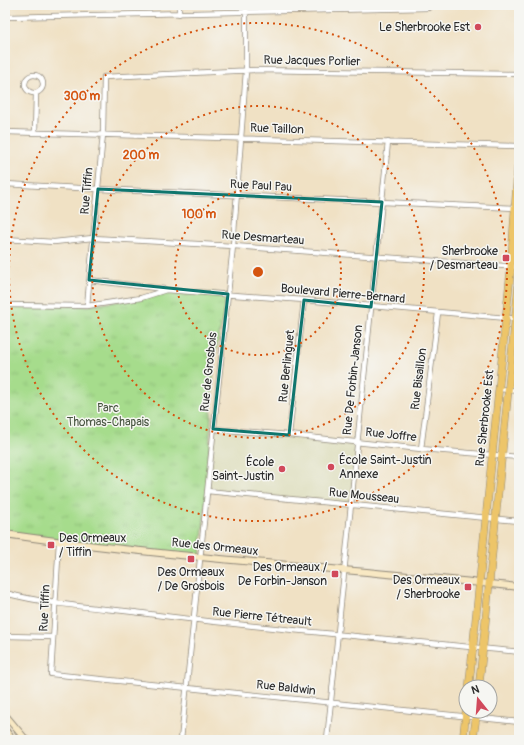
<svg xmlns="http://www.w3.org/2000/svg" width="524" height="745" font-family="Pangolin,sans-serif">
  <defs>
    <pattern id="park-tufts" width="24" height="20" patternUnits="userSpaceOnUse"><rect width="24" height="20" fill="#a6dc8c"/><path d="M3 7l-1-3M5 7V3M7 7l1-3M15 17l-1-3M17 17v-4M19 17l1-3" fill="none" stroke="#8fbd79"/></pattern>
  </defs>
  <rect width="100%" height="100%" fill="#f6f6f2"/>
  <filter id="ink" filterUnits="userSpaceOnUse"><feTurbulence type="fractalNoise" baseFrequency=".025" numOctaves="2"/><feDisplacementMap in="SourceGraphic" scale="8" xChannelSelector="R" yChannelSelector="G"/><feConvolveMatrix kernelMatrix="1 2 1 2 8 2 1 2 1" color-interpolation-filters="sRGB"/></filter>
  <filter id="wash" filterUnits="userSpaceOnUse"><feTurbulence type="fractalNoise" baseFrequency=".012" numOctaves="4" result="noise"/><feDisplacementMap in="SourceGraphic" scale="16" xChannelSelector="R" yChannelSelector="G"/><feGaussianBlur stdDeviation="0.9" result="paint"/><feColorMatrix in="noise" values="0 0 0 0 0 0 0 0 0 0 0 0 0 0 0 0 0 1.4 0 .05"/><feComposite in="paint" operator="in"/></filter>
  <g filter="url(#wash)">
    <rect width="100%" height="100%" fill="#f0e1c4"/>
    <path fill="#ddb" d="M213,429L357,442L351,505L207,491Z"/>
    <path fill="url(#park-tufts)" stroke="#68845c" d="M166,290L228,294L214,360L207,491L200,557L5,534V305L87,306L141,298Z"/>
  </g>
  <g filter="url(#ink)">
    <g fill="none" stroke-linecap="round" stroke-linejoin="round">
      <g stroke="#8e8678" stroke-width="6">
        <path id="street" d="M179,5V14
          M5,17L428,8L432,5
          M25 84a9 9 0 1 1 18 0a9 9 0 1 1-18 0Z
          M5,132L519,146
          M35,133L36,93
          M5,184L98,189L515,208
          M5,239L54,242L93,238L233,246L519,267
          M89,280L164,289
          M5,305L87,306L141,298L166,290L304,300L519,319
          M87,306L103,134L104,77L255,70L519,74
          M499,389L519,391
          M213,429L289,435L421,449L519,457
          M289,435L304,300
          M421,449L438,313
          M207,491L519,521
          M59,542L51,674L519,722
          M5,593C49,605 102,608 149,614C272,630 396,639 519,652
          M5,636L53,637
          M181,740L233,246L246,71V5
          M327,740L388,142"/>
      </g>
      <g stroke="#8e8678" stroke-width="8">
        <path id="secondary" d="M5,534C175,559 348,568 519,587
          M5,715L26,740
          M5,730L13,740"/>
      </g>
      <g stroke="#8e8678" stroke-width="8">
        <path id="primary" d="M469,687L511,267L519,150
          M479,687L519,281
          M463,740L466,711
          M473,740L477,711"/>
      </g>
      <use href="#street" stroke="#fff" stroke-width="4.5"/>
      <use href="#secondary" stroke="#f8e8c3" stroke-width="6"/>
      <use href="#primary" stroke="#edc569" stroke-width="7"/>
    </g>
  </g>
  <path fill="none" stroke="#0f766e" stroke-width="3" stroke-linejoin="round" d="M98,189L382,202L371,307L304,300L289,435L213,429L228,294L89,280Z"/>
  <g fill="none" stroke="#d5540f" stroke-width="2" stroke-dasharray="2 4">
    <circle cx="258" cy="272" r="83"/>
    <circle cx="258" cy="272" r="166"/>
    <circle cx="258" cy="272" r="249"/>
  </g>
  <g fill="#d1495b" stroke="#f6f6f2" stroke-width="1.5">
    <circle cx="478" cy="27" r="4"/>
    <rect x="502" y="254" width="8" height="8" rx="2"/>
    <circle cx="331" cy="467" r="4"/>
    <circle cx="282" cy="469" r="4"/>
    <rect x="47" y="541" width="8" height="8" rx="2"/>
    <rect x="187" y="555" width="8" height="8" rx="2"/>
    <rect x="331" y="570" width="8" height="8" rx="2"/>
    <rect x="464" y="583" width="8" height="8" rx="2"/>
  </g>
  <g text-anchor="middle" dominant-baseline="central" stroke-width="3" stroke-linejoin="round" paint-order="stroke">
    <g font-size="12" fill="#2b2b2b" stroke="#f6f6f2" text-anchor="end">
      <text x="470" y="27">Le Sherbrooke Est</text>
      <text x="498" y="251">Sherbrooke<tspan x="498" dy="14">/ Desmarteau</tspan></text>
      <text x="339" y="460" text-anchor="start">École Saint-Justin<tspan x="339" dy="14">Annexe</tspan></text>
      <text x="274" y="462">École<tspan x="274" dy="14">Saint-Justin</tspan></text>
      <text x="59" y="538" text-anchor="start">Des Ormeaux<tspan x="59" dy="14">/ Tiffin</tspan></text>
      <text x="327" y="567">Des Ormeaux /<tspan x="327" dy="14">De Forbin-Janson</tspan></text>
      <text x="191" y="572" text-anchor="middle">Des Ormeaux<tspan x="191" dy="14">/ De Grosbois</tspan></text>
      <text x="460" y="580">Des Ormeaux<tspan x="460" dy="14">/ Sherbrooke</tspan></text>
    </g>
    <g font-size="12" fill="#2b2b2b" stroke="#f6f6f2">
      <text transform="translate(312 61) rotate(1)">Rue Jacques Porlier</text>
      <text transform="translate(277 129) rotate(2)">Rue Taillon</text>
      <text transform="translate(261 186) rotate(3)">Rue Paul Pau</text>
      <text transform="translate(87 191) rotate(-85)">Rue Tiffin</text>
      <text transform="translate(263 238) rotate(4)">Rue Desmarteau</text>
      <text transform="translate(343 294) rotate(5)">Boulevard Pierre-Bernard</text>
      <text transform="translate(287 366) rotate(-84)">Rue Berlinguet</text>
      <text transform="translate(209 372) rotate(-84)">Rue de Grosbois</text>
      <text transform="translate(419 379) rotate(-83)">Rue Bisaillon</text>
      <text transform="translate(353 380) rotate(-84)">Rue De Forbin-Janson</text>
      <text transform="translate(485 418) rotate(-84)">Rue Sherbrooke Est</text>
      <text transform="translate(391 435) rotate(6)">Rue Joffre</text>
      <text transform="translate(364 496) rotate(6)">Rue Mousseau</text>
      <text transform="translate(215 547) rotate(6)">Rue des Ormeaux</text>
      <text transform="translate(45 608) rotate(-87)">Rue Tiffin</text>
      <text transform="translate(262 617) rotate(6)">Rue Pierre Tétreault</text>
      <text transform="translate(286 688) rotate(6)">Rue Baldwin</text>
    </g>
    <g font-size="12" fill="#4a5743" stroke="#f6f6f2">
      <text x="108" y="408">Parc<tspan x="108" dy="14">Thomas-Chapais</tspan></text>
    </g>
  </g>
  <circle cx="258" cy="272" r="6" fill="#d5540f" stroke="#f6f6f2" stroke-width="2"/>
  <g font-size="12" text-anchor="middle" font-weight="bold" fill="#d5540f" stroke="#f6f6f2" stroke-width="3" stroke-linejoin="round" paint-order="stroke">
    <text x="82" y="100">300 m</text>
    <text x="141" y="159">200 m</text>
    <text x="199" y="218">100 m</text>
  </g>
  <rect width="524" height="745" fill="none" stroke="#f6f6f2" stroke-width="20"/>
  <g transform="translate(478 699) rotate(343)"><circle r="19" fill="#f6f6f2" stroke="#a5a5a2"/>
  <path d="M0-3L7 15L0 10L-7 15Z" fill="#d1495b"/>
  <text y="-6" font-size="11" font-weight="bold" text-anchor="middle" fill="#2b2b2b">N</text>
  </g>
</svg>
